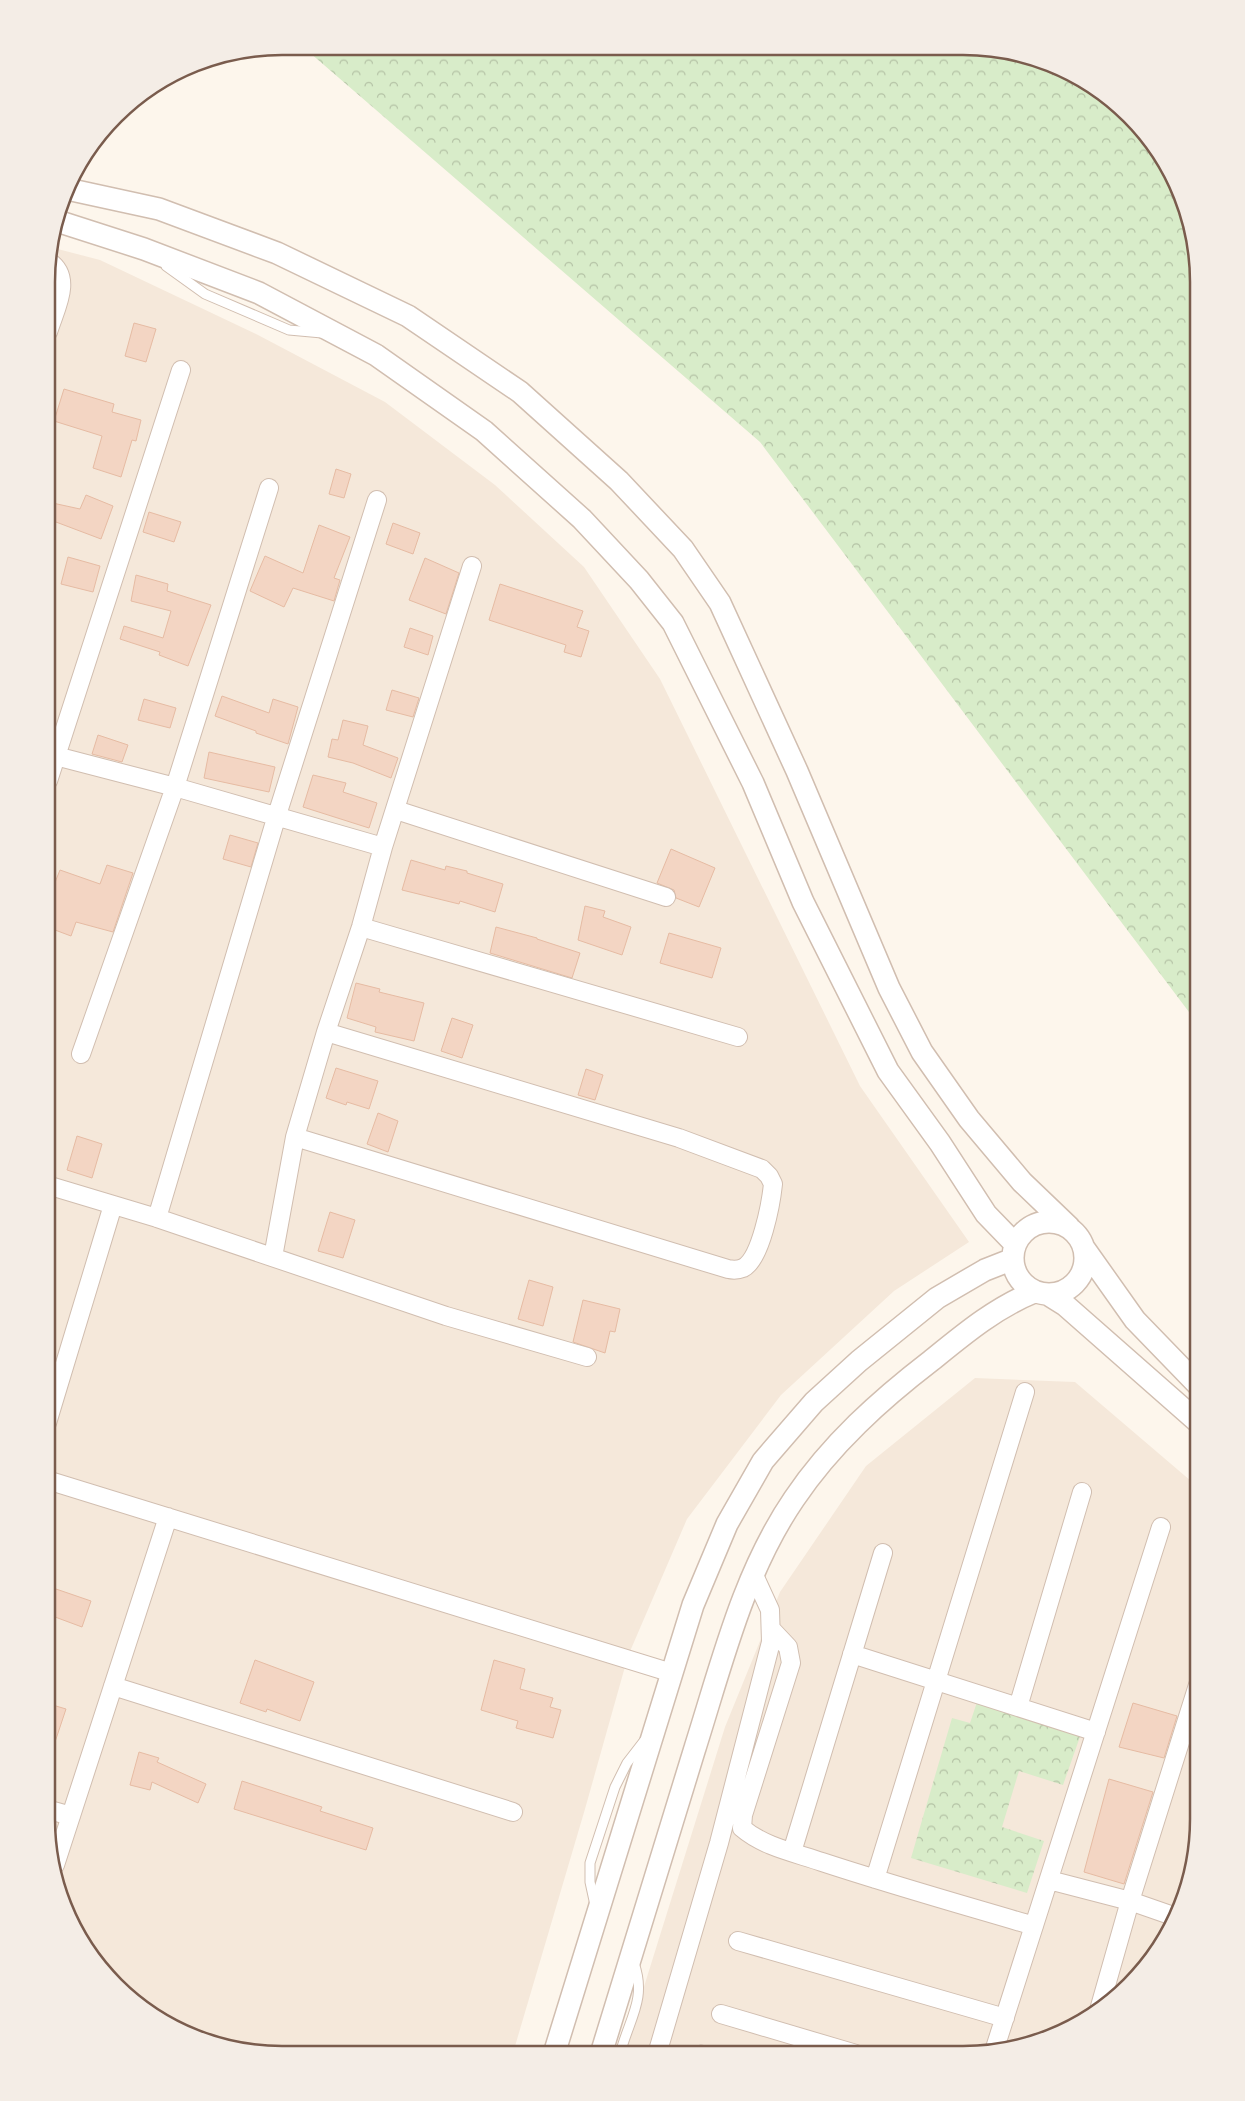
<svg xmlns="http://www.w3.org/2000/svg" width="1245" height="2101" font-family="'IBM Plex Sans',sans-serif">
<defs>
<pattern id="forest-crowns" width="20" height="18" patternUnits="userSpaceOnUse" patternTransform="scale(1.25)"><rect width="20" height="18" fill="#d8ecc9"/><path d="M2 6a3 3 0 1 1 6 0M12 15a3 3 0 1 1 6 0" fill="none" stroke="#b4c2a5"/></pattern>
</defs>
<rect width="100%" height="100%" fill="#fdf6ec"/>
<path fill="#f5e8da" d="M50 247 100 260 258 335 385 402 495 485 584 567 660 679 860 1086 969 1242 894 1291 781 1395 687 1519 628 1656 585 1809 513 2053H252L192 2037 139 2006 95 1963 64 1909 46 1819Z
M975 1378 1075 1382 1198 1487V1835L1181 1909 1150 1962 1106 2006 1053 2037 963 2055 623 2054 725 1727 780 1592 866 1466Z"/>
<path fill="url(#forest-crowns)" d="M302 46 994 48 1053 64 1107 95 1150 139 1181 192 1199 282 1198 1024 760 442Z
M978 1699 1082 1731 1063 1785 1019 1771 1002 1827 1044 1841 1027 1893 911 1858 952 1718 970 1723Z"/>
<path fill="#f3d5c3" stroke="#e6bba3" d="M134 323 156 329 146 362 125 356Z
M64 389 114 404 112 412 141 420 136 441 132 440 121 477 93 468 102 436 54 421Z
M336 469 351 474 344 498 329 494Z
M86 495 113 506 101 539 48 519V502L80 509Z
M149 512 181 522 174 542 143 532Z
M393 523 420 533 413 554 386 544Z
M319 525 350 537 334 578 340 580 334 601 293 588 284 607 250 591 265 556 303 573Z
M68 557 100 566 93 592 61 584Z
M425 558 459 573 446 614 409 600Z
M136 575 168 584 167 591 211 605 188 666 159 655 160 652 120 639 124 626 163 638 171 611 131 601Z
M500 584 583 611 577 627 589 631 581 657 564 652 566 645 489 620Z
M410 628 433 636 428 655 404 647Z
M392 690 419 698 413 717 386 710Z
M222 696 269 713 273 699 298 707 288 744 256 733V731L215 716Z
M144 699 176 708 170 728 138 720Z
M343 720 368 726 363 745 398 758 391 778 353 763 328 757 332 739 338 740Z
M98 735 128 745 122 762 92 754Z
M209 752 275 767 269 792 204 778Z
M313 775 346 783 343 792 377 803 369 828 303 807Z
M230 835 258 843 251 867 223 859Z
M671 849 715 868 699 907 676 898 674 890 657 883Z
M411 860 445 870 446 866 467 871V873L503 884 495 912 460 901 459 904 402 890Z
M107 865 133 873 113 932 76 922 71 936 47 927V902L60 870 100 884Z
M585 906 605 911 603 917 631 927 622 955 578 940Z
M496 927 537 938V939L580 953 572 978 490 953Z
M669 933 721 948 712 978 660 963Z
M356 983 380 989 379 992 424 1003 414 1041 375 1032 376 1027 347 1018Z
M452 1018 473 1025 462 1058 441 1051Z
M336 1068 378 1081 369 1109 347 1102 346 1105 326 1098Z
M586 1069 603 1075 595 1100 578 1095Z
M378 1113 398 1121 388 1152 367 1144Z
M77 1136 102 1144 92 1178 67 1170Z
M330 1212 355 1220 343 1258 318 1251Z
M529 1280 553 1287 543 1326 518 1319Z
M583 1300 620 1309 615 1332 610 1331 605 1353 573 1342Z
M56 1589 91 1601 82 1627 47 1614Z
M255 1660 314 1682 300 1721 267 1709 266 1712 240 1703Z
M494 1660 525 1669 520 1689 553 1698 550 1707 561 1710 553 1738 516 1728 518 1721 481 1710Z
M46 1703 66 1709 49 1760 46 1759Z
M1133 1703 1177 1716 1164 1758 1119 1747Z
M139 1752 159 1758 157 1762 206 1784 198 1803 152 1782 150 1790 130 1785Z
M1109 1779 1153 1792 1124 1884 1084 1872Z
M242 1781 322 1807 320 1811 373 1828 366 1850 234 1809Z"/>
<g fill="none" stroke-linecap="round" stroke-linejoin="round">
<g stroke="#d1beb0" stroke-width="11">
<path id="service" d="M166 266 205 294 289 330 322 333
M595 1905 590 1882V1863L615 1787 627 1763 644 1741
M620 2054C629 2019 647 1999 634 1963
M700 2054 701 2050 712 2054"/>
</g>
<g stroke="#d1beb0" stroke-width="20">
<path id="minor" d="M48 332C55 309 74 277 48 261
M48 754 175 787 383 847
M48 781 181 370
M396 810 666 897
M361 927 738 1037
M81 1054 175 787 269 488
M295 1137 728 1269C733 1270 738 1270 743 1268 761 1259 771 1203 773 1184L769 1176 762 1169 679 1138 326 1032
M47 1185 157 1218 446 1316 587 1357
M157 1218 277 815 377 500
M273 1257 295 1137 326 1032 361 927 383 847 472 566
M47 1423 113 1205
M47 1480 672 1673
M772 1630 788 1647 791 1663 743 1815 742 1828C764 1847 796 1853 822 1862 892 1885 963 1905 1034 1926
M852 1654 1096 1732
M113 1686 513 1812
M1018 1707 1082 1492
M46 1809 71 1816
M792 1852 883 1553
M55 1865 168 1517
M875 1879 1025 1392
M1049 1880 1130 1901 1176 1917
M738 1941 1005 2018
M1099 2010 1130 1901 1198 1685
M721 2014 856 2054
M995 2048 1161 1527
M657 2054 719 1843 771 1642 770 1610 753 1573"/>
</g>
<g stroke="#d1beb0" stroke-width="24">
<path id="tertiary" d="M67 189 159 209 277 253 408 316 520 392 619 481 683 549 720 603 797 771 889 988 922 1052 969 1119 1022 1182 1069 1227
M57 221 144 249 259 293 376 355 484 431 582 519 639 580 673 623 753 783 803 902 888 1071 940 1143 986 1214 1015 1244
M1013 1258a36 36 0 1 1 72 0a36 36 0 1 1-72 0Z
M1084 1248 1135 1320 1198 1385
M1049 1295 1065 1305 1198 1422
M554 2054 693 1605 727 1524 763 1461 814 1402 859 1361 937 1298 985 1270 1013 1259
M601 2054C633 1952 664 1850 695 1748 722 1663 743 1574 794 1499 831 1444 880 1400 932 1360 964 1334 995 1308 1034 1292"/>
</g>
<use href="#service" stroke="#fff" stroke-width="9"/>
<use href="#minor" stroke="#fff" stroke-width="18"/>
<use href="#tertiary" stroke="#fff" stroke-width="21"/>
</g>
<path d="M0 0H1245V2101H0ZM282 55H963A227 227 0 0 1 1190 282V1819A227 227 0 0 1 963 2046H282A227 227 0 0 1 55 1819V282A227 227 0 0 1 282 55Z" fill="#f4ede6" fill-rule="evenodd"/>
<path fill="none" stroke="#7a5c4d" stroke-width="2.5" d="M282 55H963A227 227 0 0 1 1190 282V1819A227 227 0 0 1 963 2046H282A227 227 0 0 1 55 1819V282A227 227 0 0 1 282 55Z"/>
</svg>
